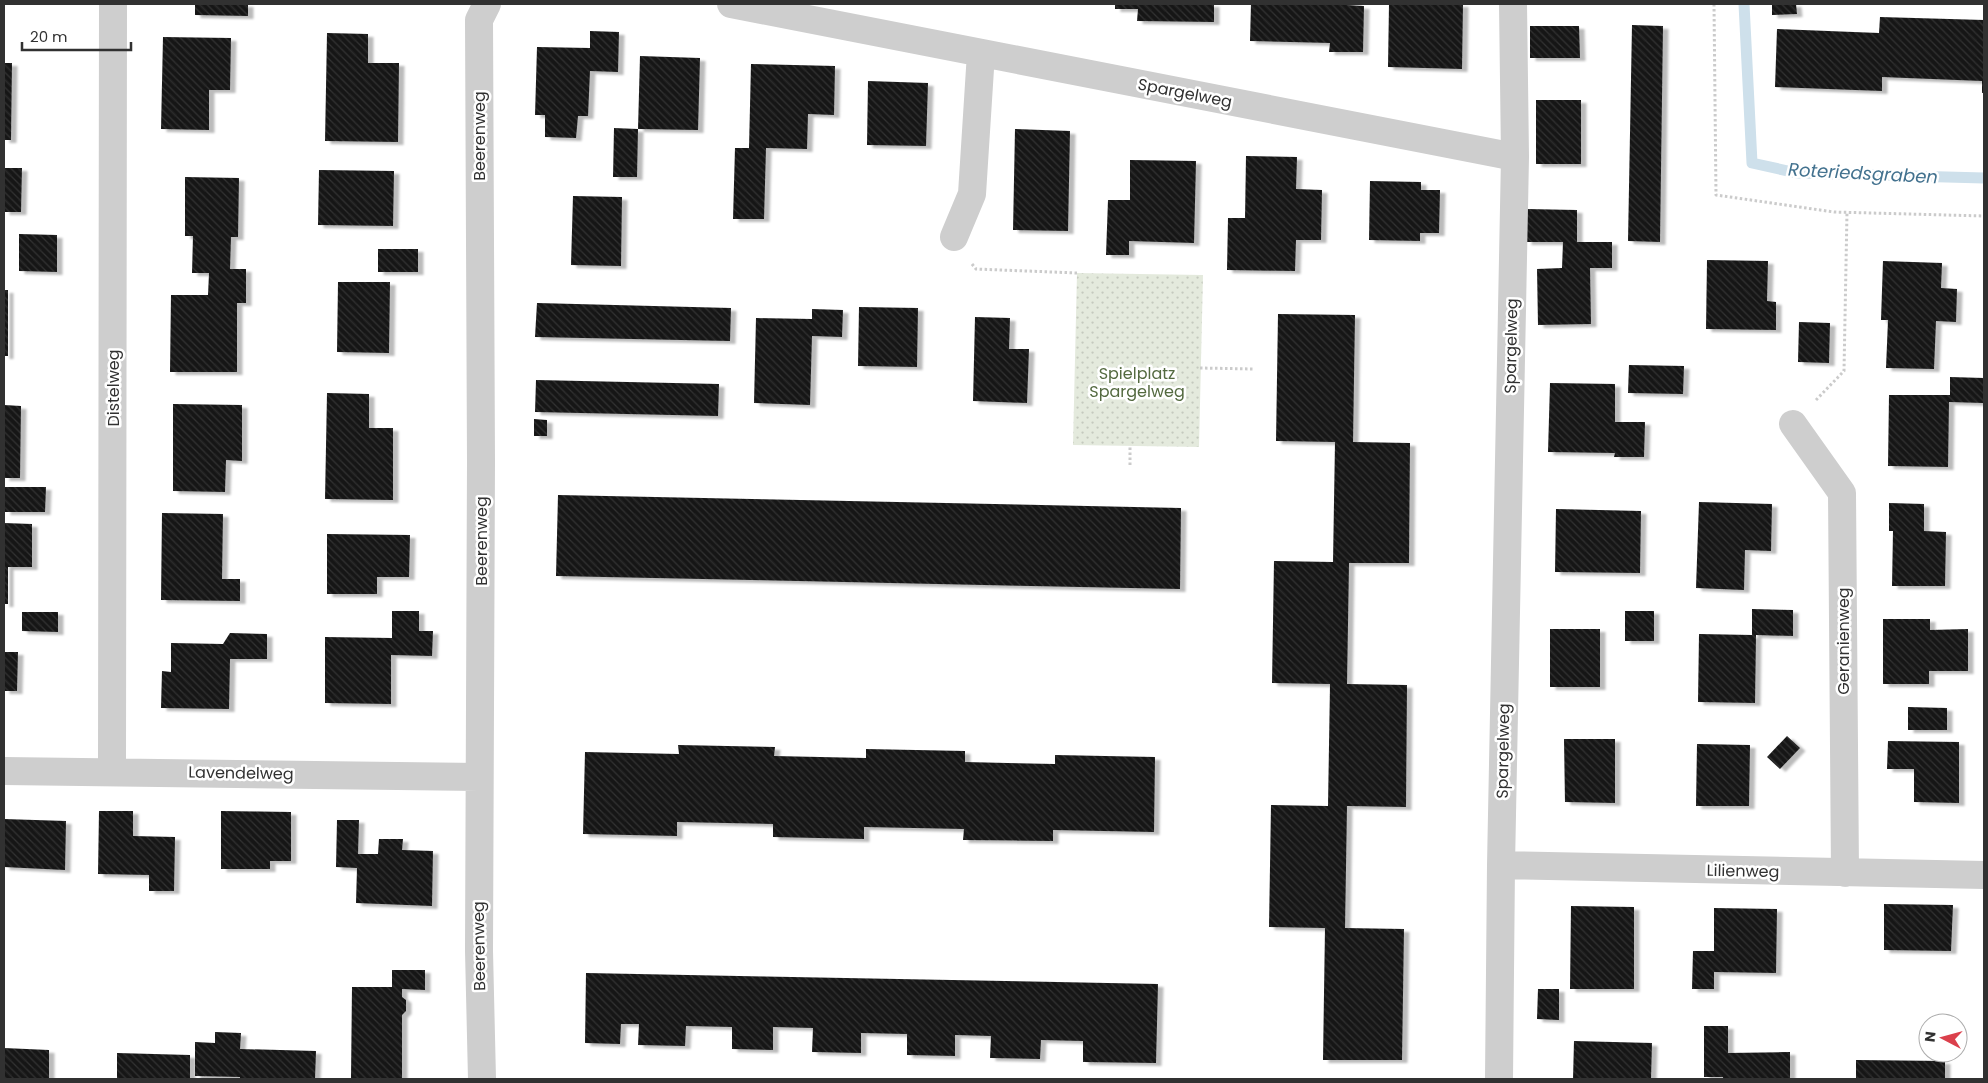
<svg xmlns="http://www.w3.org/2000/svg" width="1988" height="1083" font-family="Poppins,sans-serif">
<defs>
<pattern id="park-dots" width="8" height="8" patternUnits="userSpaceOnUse" patternTransform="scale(1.25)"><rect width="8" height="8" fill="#e4eadd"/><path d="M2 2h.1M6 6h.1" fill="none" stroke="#c4c9be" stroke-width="1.8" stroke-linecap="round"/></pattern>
<pattern id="building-back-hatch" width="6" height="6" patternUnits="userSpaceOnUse" patternTransform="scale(1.25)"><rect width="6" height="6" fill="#181818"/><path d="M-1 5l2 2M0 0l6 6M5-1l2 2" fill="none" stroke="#313131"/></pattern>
<filter id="shadow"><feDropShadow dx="5.5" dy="3" stdDeviation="1" flood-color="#0004"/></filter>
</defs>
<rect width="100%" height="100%" fill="#fff"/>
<path fill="url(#park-dots)" d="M1077 273 1203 275 1199 447 1073 445Z"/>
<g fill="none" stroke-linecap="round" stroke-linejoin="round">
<path stroke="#cee0eb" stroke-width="11" d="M1744 4 1752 163 1797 173 1984 178"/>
</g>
<path fill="url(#building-back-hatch)" filter="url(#shadow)" d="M195 4H248V16L195 15Z
M1115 4H1214V22L1137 21 1138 9H1115Z
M1251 4H1330L1364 6 1363 52H1329L1330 43 1250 41Z
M1389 4H1463L1462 69 1388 67Z
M1772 4H1796L1797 14 1772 15Z
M1880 17 1984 20V93H1982V81L1882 77V91L1775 87 1777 29 1879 33Z
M1632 25 1663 26 1660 242 1628 241Z
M1530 26H1579L1580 58H1530Z
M590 31 619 32 618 72 590 71 588 116H578L576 138 545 137V115H535L537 47 590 48Z
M327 33 368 34V63H399L398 142 325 141Z
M163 37 231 38 230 90H209V130L161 129Z
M640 56 700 58 698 130 638 129 637 177H613L614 128 638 129Z
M4 63H12L11 140H4Z
M751 64 835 66 834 115 808 114 807 149 766 148 764 219H733L735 148H749Z
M868 81 928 83 926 146 867 145Z
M1536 100H1581V164H1536Z
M1015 129 1070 131 1068 231 1013 230Z
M1246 156 1297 157 1296 189 1322 190 1321 240H1296L1295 271 1227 270 1228 218H1245Z
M1130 160 1196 161 1194 243 1129 241V255H1106L1108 200H1130Z
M4 168H22L21 212H4Z
M319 170 394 171 393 226 318 225Z
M185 177 239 178 238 237H231L230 269H246V303H237V372H170L171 295H208L209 273H192L193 236H185Z
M1370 181 1421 182V190H1440L1439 233H1420V241L1369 240Z
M573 196 622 197 621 266 571 265Z
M1527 209 1577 210V242H1612V268H1590L1591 324 1538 325 1537 269 1562 268 1563 242H1526Z
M19 234 57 235V272L19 271Z
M378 249H418V272H378Z
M1707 260 1768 261 1767 301 1776 302V330L1706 329Z
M1883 261 1942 263 1941 288 1957 289 1956 322 1936 321 1934 369 1886 368 1888 320H1881Z
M338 282H390L389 353 337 352Z
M4 290H8V356H4Z
M537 303 731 308 730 341 535 337Z
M859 307 918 308 917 367 858 366Z
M812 309 843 310 842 337 812 336 810 405 754 403 756 318 812 319Z
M1278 314 1355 315 1353 442 1410 443 1409 563H1349L1347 684 1407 685 1406 807 1347 806 1345 928 1404 929 1402 1060H1323L1325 928 1269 927 1271 805 1328 806 1330 684 1272 683 1274 561 1333 562 1335 442 1276 441Z
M975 317 1010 318 1009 349H1029L1027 403 973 401Z
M1799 322 1830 323 1829 363 1798 362Z
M1629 365 1684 366 1683 394 1628 393Z
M1950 377 1984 378 1983 403 1949 402 1948 467 1888 466 1889 395H1950Z
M536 380 719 384 718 416 535 412Z
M1550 383 1615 384V422H1645L1644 457H1614L1615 453 1548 452Z
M327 393 369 394V428H393V500L325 499Z
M173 404 242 405V461L226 460 225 492 173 491Z
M4 405 21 406 20 478H4Z
M534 419 547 420V436H534Z
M5 487H46L45 512H5Z
M558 495 1181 508 1180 589 556 576Z
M1699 502 1772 504 1771 551 1745 550 1744 590 1696 588Z
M1889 503 1924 504V531L1946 532 1945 586H1892L1893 531H1889Z
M1556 509 1641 511 1640 573 1555 572Z
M162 513 223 514 222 579H240V601L161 600Z
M4 523 32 524V567H8V604H4Z
M327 534 410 535 409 577H377V594H327Z
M1752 609 1793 610V636L1756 635 1755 703 1698 702 1699 634 1752 635Z
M392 611H419V631H433L432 656 391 655V704L325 703V637L392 638Z
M1625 611H1654V641H1625Z
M22 612H58V632L22 631Z
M1883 619H1930V630L1968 629V671H1929V684H1883Z
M1550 629H1600V687H1550Z
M230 633 267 634V659H230L229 709 161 708 162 671 171 672V643L223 644Z
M4 652H18L17 691H4Z
M1908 707 1947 708V730H1908Z
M1787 736 1800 748 1780 769 1767 757Z
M1564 739H1615V803L1565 802Z
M1888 741 1959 742V803L1914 802V769H1887Z
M1697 744 1750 745 1749 806H1696Z
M678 745 775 747 774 756 866 758V749L965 751V762L1055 764V755L1155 757 1154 832 1053 830V841L963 840 964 829 864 827V839L773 837V824L677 822V836L583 834 585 752 679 754Z
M99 811H133V836L175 837 174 891H149V875L98 874Z
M221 811 291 812V861H270V869H221Z
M4 819 66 821 65 870 4 867Z
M337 820H359L358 854H378L379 839H403L402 850 433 851 432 906 356 903 357 868 336 867Z
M1884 904 1953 905 1951 951 1884 950Z
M1571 906 1634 907V989H1570Z
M1714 908 1777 909 1776 973 1714 972V989H1692L1693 951H1714Z
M392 970H425V990L402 989V997L406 1000V1011L402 1015V1079H351L352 987H392Z
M586 973 1158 984 1156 1063 1083 1062V1041L1041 1040 1040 1059 990 1058 991 1036 955 1035V1056L907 1055V1034L861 1033V1053L812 1052 813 1028 773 1027V1050L732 1049V1027L686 1026 685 1046 638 1045 639 1024H621L620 1044 585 1043Z
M1538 989H1559V1020L1537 1019Z
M1704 1026H1728V1053L1790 1052V1079H1723V1077H1704Z
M215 1032 241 1033 240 1049 316 1051 315 1079H240V1077L195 1076V1042L215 1043Z
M1574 1041 1652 1043 1651 1079H1573Z
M4 1048 49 1050V1079H4Z
M117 1053 190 1055V1079H117Z
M1856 1060 1945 1061V1079H1856Z"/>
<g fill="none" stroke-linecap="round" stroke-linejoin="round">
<path stroke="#cbcbcb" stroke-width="3" stroke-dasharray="2.5 2.5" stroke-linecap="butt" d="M1714 4 1716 195 1834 212 1984 216
M972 264 976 269 1077 273
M1200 368 1254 369
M1816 400 1844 371 1847 212
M1130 465V446"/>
<path stroke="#cecece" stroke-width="28" d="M731 4 1515 157 1501 865 1499 1079
M1513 4 1515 157
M954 237 972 194 981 53
M1793 424 1842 493 1845 873
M4 771 479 777
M112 771 113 4
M1501 865 1984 875
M482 1079 479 951 481 462 479 20 487 4"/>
</g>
<g text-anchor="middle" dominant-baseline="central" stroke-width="5" stroke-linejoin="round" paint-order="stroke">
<g font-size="16" fill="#313131" stroke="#fff">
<text transform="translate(1185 93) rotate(11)">Spargelweg</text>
<text transform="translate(479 136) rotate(-90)">Beerenweg</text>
<text transform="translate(1511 346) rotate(-89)">Spargelweg</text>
<text transform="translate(113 388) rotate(-90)">Distelweg</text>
<text transform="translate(481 541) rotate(-90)">Beerenweg</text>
<text transform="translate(1843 641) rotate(-90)">Geranienweg</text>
<text transform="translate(1503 751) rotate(-89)">Spargelweg</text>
<text transform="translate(241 773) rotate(1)">Lavendelweg</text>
<text transform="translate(1743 871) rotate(1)">Lilienweg</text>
<text transform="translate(479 946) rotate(-91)">Beerenweg</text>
</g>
<g font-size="16" fill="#546a40" stroke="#fff">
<text x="1137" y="373">Spielplatz<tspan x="1137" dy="18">Spargelweg</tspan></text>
</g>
<g font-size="18" font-style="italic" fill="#43728f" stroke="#fff">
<text transform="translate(1863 173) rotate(3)">Roteriedsgraben</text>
</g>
</g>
<rect width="1988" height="1083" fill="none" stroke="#313131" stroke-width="10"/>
<g transform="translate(1943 1038) rotate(276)"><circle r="24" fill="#ffffff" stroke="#adadad"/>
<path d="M0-4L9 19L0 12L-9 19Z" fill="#db404c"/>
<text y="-8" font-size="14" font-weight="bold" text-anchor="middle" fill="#313131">N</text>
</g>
<path d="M22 42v8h109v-8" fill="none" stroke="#313131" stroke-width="2.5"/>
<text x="30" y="42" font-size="15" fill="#313131" stroke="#ffffff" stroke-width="4" paint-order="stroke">20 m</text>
</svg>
